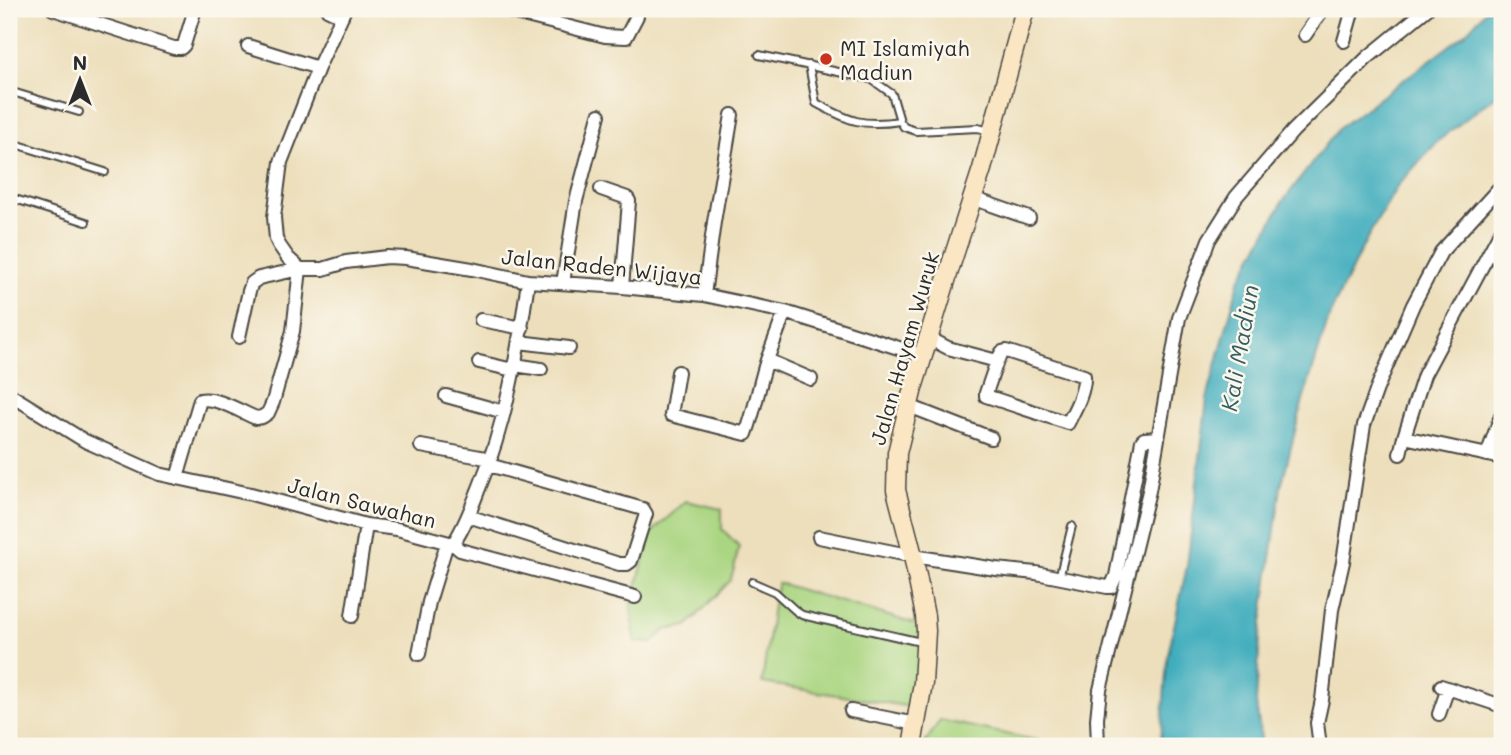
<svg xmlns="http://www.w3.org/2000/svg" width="1511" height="755" font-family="Mali,sans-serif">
<rect width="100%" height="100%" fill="#fbf7ec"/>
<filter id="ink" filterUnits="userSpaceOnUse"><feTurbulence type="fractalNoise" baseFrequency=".0143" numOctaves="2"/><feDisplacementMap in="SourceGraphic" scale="14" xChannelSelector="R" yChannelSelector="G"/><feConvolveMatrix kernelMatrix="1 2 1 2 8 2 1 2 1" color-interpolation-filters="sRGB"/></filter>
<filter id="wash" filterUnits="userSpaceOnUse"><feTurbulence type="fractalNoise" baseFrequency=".00686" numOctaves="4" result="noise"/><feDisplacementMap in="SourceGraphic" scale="28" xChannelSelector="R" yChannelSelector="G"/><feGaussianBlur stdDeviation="1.57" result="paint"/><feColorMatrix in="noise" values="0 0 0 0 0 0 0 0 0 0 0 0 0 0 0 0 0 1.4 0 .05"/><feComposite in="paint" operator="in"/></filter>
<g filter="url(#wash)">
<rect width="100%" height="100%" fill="#eddfbc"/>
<path fill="#aad581" stroke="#6a8056" stroke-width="2" d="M686 501 722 509V529L739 546 734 569 730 581 687 626 665 630 652 643 635 642 631 606 651 533Z
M778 583 919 625 922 655 912 707 762 683 774 598Z
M940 720 1063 746H923Z"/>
<path fill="#3fadbd" stroke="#356c74" stroke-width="2" d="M1487 9H1502V93L1486 103 1438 141 1398 185 1366 240 1330 314 1302 404 1281 487 1260 637 1256 703 1262 746H1162L1161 739 1167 659 1187 566 1207 399 1239 281 1283 201 1339 128 1465 34Z"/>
</g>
<g filter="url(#ink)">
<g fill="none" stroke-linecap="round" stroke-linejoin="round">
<g stroke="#484641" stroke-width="10">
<path id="service" d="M759 55 871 79 892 94 900 121 904 127 916 131 978 128 990 131
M809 65 816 103C849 121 862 127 900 121
M9 91 79 112
M9 142 105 172
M9 197 86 222
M1059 578 1072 526
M752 582 775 592 796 611 802 615 925 643"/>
</g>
<g stroke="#484641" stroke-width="16">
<path id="minor" d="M53 9 174 48H181L184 45 195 9
M327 9 342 16
M511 12 605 36 626 37 637 16 638 9
M1305 35 1323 9
M1344 41 1353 9
M248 46 318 68
M601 189 627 198 629 201 622 287
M972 198 1029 218
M300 269 288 258 279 245 276 239 274 217 281 162 318 68 345 9
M563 283 576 201 599 115
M704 295 714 222 732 115
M785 312 767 360 811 379
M481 320 522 328
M239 337 249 291 252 283 259 278 300 269H323L346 262 387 257 406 258 472 269 528 281 622 287 704 295 785 312 924 356
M929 338 948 348 997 361
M519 342 569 348
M1006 351 1084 376C1085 391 1075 409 1068 423L986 396V393L997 361 1002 352Z
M479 362 513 370
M515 365 541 369
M678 372 671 415 746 434C755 410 759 385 767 360
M9 394 85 441 159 474 251 494 366 525 397 529 453 544C464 528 471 509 478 491 506 424 518 353 528 281
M446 396 504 412
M909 406 991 438
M1404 437 1502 458
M421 446 491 459
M1400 454 1404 437 1424 375 1502 229
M1487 455 1502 413
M177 478 200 400C215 396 241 412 256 418L262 417 268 413 273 402 293 331 300 269
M468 516 619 564H627L631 561 646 514 643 509 489 465
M819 537 913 556 996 569 1036 573 1107 587H1111L1116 576 1142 441 1144 439 1158 438
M453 544 460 550 635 597
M352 616 366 525
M419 654 429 602 447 543
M1441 686 1502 706
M851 711 916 724
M1439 714 1448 688
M1098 746 1097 719 1100 690 1149 491 1179 318 1209 240 1236 197 1293 131 1367 58 1427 9
M1320 746 1317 723 1322 700 1332 610 1343 562 1364 425 1378 386 1397 342 1413 305 1441 252 1502 185"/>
</g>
<g stroke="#484641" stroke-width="21">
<path id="secondary" d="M912 746 923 683 926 631 925 616 913 556 896 490 897 453 913 388 953 258 982 169 1025 9"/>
</g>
<use href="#service" stroke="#fff" stroke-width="6"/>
<use href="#minor" stroke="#fff" stroke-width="12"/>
<use href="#secondary" stroke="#fbe6c4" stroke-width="18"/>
</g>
</g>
<circle fill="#c8321e" stroke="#fbf7ec" stroke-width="2.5" cx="826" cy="59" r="7"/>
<g text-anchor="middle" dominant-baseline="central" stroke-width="5" stroke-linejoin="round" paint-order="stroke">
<g font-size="21" fill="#2b2b2b" stroke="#fbf7ec" text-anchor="start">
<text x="840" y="47">MI Islamiyah<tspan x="840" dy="24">Madiun</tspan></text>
</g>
<g font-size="21" fill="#2b2b2b" stroke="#fbf7ec">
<text transform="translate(602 266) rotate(6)">Jalan Raden Wijaya</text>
<text transform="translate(904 348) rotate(-74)">Jalan Hayam Wuruk</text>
<text transform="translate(362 502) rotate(14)">Jalan Sawahan</text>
</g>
<g font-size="23" font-style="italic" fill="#335f65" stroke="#fbf7ec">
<text transform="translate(1239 348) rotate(-80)">Kali Madiun</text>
</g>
</g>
<rect width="1511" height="755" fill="none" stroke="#fbf7ec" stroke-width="35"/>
<g transform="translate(80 80)" stroke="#fbf7ec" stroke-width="5" paint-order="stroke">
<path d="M0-5L12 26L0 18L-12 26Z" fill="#2b2b2b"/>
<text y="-10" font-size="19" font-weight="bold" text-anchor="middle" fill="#2b2b2b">N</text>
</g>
</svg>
